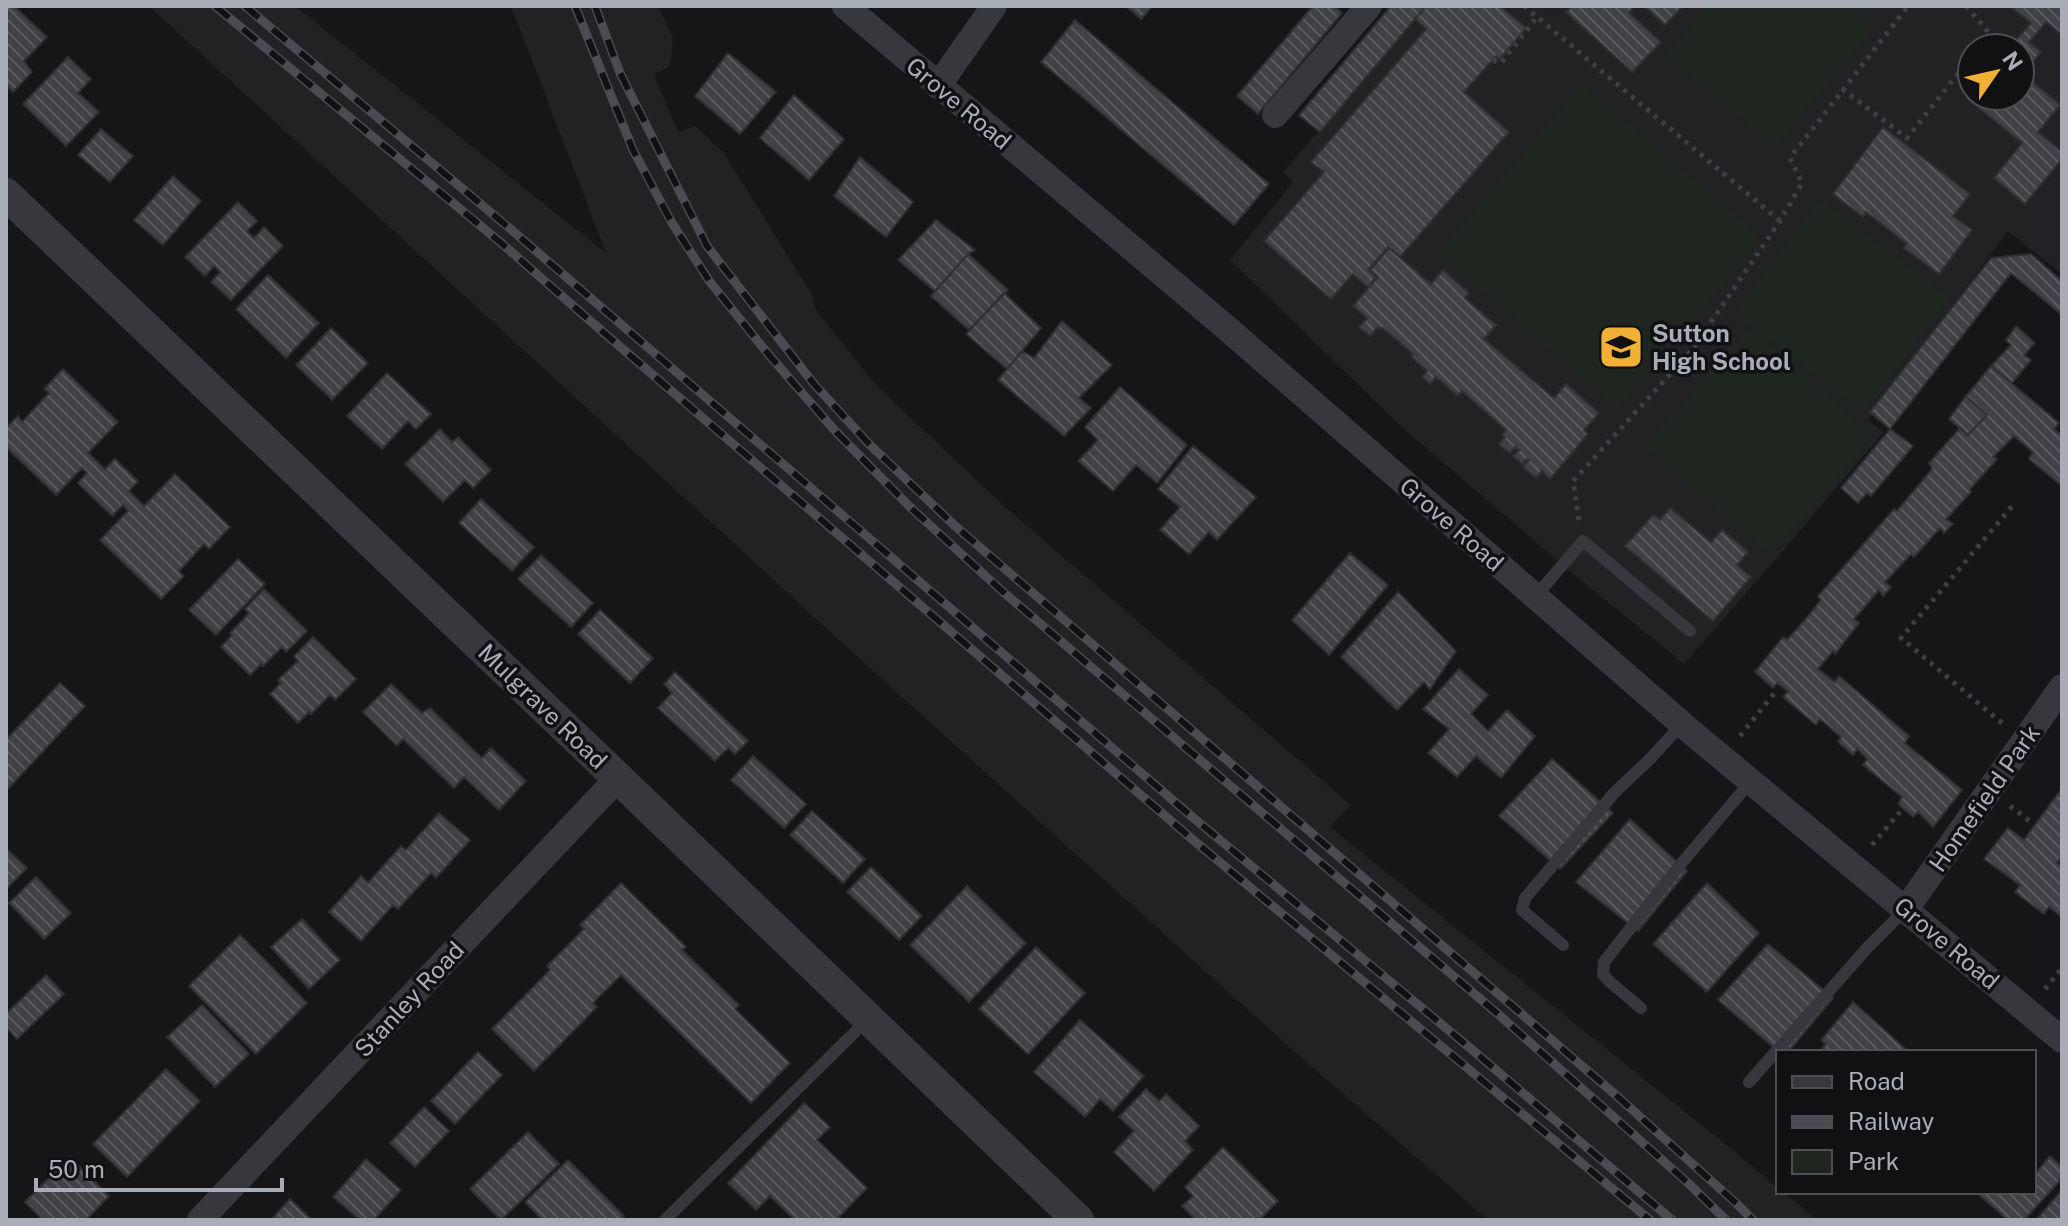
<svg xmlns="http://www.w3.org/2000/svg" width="2068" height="1226" font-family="'Public Sans',sans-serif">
<defs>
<pattern id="building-back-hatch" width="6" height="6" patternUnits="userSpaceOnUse" patternTransform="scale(2)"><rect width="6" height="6" fill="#404145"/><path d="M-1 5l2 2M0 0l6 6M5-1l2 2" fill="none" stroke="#595a5e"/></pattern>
</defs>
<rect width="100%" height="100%" fill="#161618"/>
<path fill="#222225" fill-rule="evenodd" d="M149 6H295L606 253 511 6H658L673 38 670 66 654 75 678 132 695 126 724 153 812 295 816 310 877 386 1004 506 1351 805 1330 827 1724 1143 1778 1188V1192H1783L1817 1220H1488L1288 1046 851 651Z
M1428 6H1547L1552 10 1557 6H2062V274L2008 231 1868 420 1884 432 1770 566 1684 664 1572 573 1404 429 1230 260 1293 182 1283 172ZM1972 48H2020V96H1972Z"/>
<path fill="#1e261f" d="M1707 6H1849L1875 28 1775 147 1666 55Z
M1582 84 1763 239 1618 408 1438 253Z
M1820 199 1950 298 1864 412 1733 313Z
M1749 327 1874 436 1771 555 1645 446Z"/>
<path fill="url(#building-back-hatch)" stroke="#303034" stroke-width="2" d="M6 6H14L47 37 24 61 32 72 13 92 6 85Z
M1126 6H1152L1141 19Z
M1313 6H1334L1342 13 1258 114 1237 96Z
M1391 6H1426L1320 132 1299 115Z
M1426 6H1500L1526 28 1500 59 1496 56 1464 92 1509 132 1400 257 1388 247 1368 270 1376 277 1368 287 1353 274 1331 299 1264 241 1324 172 1311 162 1426 29 1415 19Z
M1572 6H1635L1629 13 1661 42 1632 72 1566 12Z
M1644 6H1683L1665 25Z
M2010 6H2062V35L2046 22 2029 42 2041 52 2023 74 2060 105 2038 132 2062 152V159L2025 204 1994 178 2022 143 1967 98 1972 92V96H2020V48H1992L1999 39 2010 47 2031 23Z
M1075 20 1269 184 1234 225 1041 62Z
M728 53 776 92 740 134 695 96Z
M68 57 91 79 78 93 99 112 66 146 23 104Z
M794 95 844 139 809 180 760 138Z
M1883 127 1970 194 1953 216 1972 230 1939 274 1904 248 1907 244 1866 212 1863 217 1833 194Z
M101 129 133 156 110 182 78 155Z
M860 157 913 202 886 237 834 196Z
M173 176 201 201 163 245 134 220Z
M238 202 257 221 247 231 254 238 264 227 283 246 231 300 211 282 220 272 214 266 205 276 185 257Z
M936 220 975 250 968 254 935 291 898 260Z
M1389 248 1431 284 1443 270 1469 293 1465 298 1496 325 1484 339 1554 398 1566 384 1599 413 1584 430 1588 434 1550 479 1542 471 1536 478 1523 467 1529 460 1527 459 1522 464 1513 456 1519 450 1515 447 1510 453 1499 444 1505 437 1502 435 1506 430 1462 391 1458 396 1436 377 1430 384 1422 377 1427 371 1411 356 1413 354 1383 328 1381 329 1378 327 1370 336 1359 327 1367 318 1353 306 1378 277 1370 270Z
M968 254 1008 290 969 330 931 296Z
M2031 254 2062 281V315L2011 273 1890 429 1870 412 1991 258Z
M268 275 319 323 286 358 236 309Z
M1004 293 1041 328 1007 369 966 334Z
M1062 321 1112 365 1079 398 1091 408 1064 436 998 380 1022 351 1034 358Z
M2016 326 2035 343 2024 355 2031 360 2012 383 1991 366 2011 345 2006 340Z
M331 328 368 363 332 400 296 365Z
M1991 366 2059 423 2054 429 2062 436V486L2029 459 2033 452 2014 436 1993 457 1997 459 1970 489 1971 492 1946 519 1953 524 1944 533 1940 528 1914 557 1911 554 1885 582 1891 587 1883 596 1879 590 1854 619 1859 623 1835 654 1833 651 1818 669 1835 682 1839 676 1909 736 1905 743 1962 790 1933 827 1918 812 1913 817 1898 804 1902 797 1863 765 1867 759 1857 749 1853 755 1838 742 1841 737 1820 719 1816 725 1783 697 1788 691 1777 683 1773 688 1755 672 1783 637 1787 640 1804 621 1821 600 1818 596 1894 509 1897 511 1932 469 1929 463 1960 428 1968 435 1987 415 1966 396Z
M63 369 118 422 88 453 105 469 115 459 138 481 129 491 144 506 175 474 230 527 209 549 204 544 179 571 184 576 161 599 100 540 128 511 123 505 112 516 78 483 87 473 82 468 56 495 6 447V428L18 416 22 422 49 393 44 389Z
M387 373 431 414 416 429 408 421 382 449 347 416Z
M1120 387 1187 445 1157 483 1136 465 1113 491 1078 461 1098 440 1085 427Z
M1966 396 1987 415 1968 435 1949 419Z
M440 429 452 442 458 437 491 470 473 488 465 480 443 502 405 464Z
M1890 429 1913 446 1871 496 1867 493 1858 503 1841 488Z
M1193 446 1256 497 1217 540 1209 532 1189 554 1160 530 1180 507 1158 489Z
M481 499 534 547 512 571 459 523Z
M1670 508 1711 542 1722 530 1748 552 1737 565 1751 577 1713 621 1625 546 1653 515 1660 520Z
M1350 553 1388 585 1329 655 1292 620Z
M541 555 593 603 571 627 518 579Z
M238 559 265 584 216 635 189 610Z
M264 589 307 631 286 652 282 647 263 666 261 664 250 675 221 647 232 635 230 633 249 613 245 609Z
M1398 592 1456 651 1430 689 1424 682 1397 710 1341 657Z
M600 610 653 658 630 683 578 634Z
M313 637 356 679 335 700 330 695 311 714 309 712 298 723 270 694 281 683 278 680 298 661 294 656Z
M1459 669 1488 695 1471 714 1488 731 1507 710 1535 736 1501 778 1476 756 1457 777 1428 753 1449 729 1423 709Z
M675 672 748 741 735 754 728 748 715 761 658 708 672 693 664 684Z
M60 683 85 706 8 789 6 787V740Z
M391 684 422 713 430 708 482 758 491 748 526 781 499 810 464 777 454 788 403 739 397 746 363 712Z
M753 756 806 804 784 828 731 780Z
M1552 759 1613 813 1560 869 1499 816Z
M2062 788V856L2057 863 2062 866V917L2049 907 2044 914 2015 892 2020 885 1984 859 2008 828 2024 840Z
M812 811 865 859 843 883 790 835Z
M439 813 470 840 436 878 431 873 398 909 393 905 361 941 329 912 361 876 368 883 401 846 406 850Z
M1630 819 1687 871 1638 931 1576 882Z
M6 848 27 868 6 889Z
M871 867 922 916 899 940 847 892Z
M36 877 71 913 44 939 9 903Z
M621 883 686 947 682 950 739 1005 735 1009 790 1063 751 1103 621 975 593 1003 597 1007 534 1071 492 1029 550 970 547 966 584 929 580 925Z
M1707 883 1759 933 1707 992 1653 944Z
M967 886 1026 943 969 1002 910 945Z
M302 919 340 960 309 989 271 947Z
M240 935 307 1003 256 1054 189 986Z
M1768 944 1833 998 1788 1052H1779L1718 1000Z
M1036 947 1085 993 1028 1054 979 1009Z
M46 975 64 994 17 1039 6 1027V1014Z
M1853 1002 1909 1052H1819L1826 1044 1821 1040Z
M202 1005 249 1054 215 1087 167 1037Z
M1080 1020 1144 1076 1113 1111 1100 1099 1085 1117 1034 1072Z
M478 1052 502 1075 455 1124 431 1101Z
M166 1069 200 1101 127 1177 93 1144Z
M1146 1089 1159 1101 1166 1094 1199 1126 1185 1141 1193 1150 1154 1191 1114 1152 1134 1131 1119 1117Z
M804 1103 830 1127 817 1140 867 1188 836 1220H795L770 1196 756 1210 728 1183Z
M424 1107 449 1131 415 1167 390 1143Z
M528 1132 559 1164 501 1220 470 1189Z
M1223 1147 1278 1201 1259 1220H1196L1182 1206 1193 1196 1185 1187Z
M2050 1156 2062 1167V1178L2024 1220H2008L1976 1192H2034V1175Z
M70 1157 109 1196 86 1220H43L25 1202Z
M366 1159 401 1190 374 1220H360L333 1197Z
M568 1160 624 1216 620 1220H543L525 1202Z
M2062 1190V1220H2036Z
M290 1199 312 1220H271Z"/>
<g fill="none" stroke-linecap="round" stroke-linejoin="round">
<path stroke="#3d3f44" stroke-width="5" stroke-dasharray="4 6" stroke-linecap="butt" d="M1524 6 1780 221
M1966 6 1990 34 1978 48
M1493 60 1501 63 1537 17
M1842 89 1907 138 1972 56
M1579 520 1573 481 1692 350 1780 221 1802 183 1790 158 1908 6
M2002 723 1901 638 2014 504
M1740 736 1777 690
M2010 806 2031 822
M1872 845 1900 812
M2045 989 2062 968"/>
<path stroke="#37383d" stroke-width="12" d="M1535 597 1583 541 1690 631
M1563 945 1522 910 1525 898 1615 792 1650 759 1682 724
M1641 1008 1610 982 1603 974 1604 962 1675 871 1751 781
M1749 1082 1868 947 1906 909
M665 1220 866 1021"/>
<path stroke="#37383d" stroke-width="26" d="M845 6 1229 330 1690 731 2062 1040
M938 86 994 6
M1275 115 1369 6
M1906 909 2062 687
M200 1220 618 778"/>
<path stroke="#37383d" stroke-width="32" d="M6 194 618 778 1078 1220"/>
<g stroke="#4a4c52" stroke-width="9">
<path id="rail" d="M215 6 500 242 603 332 1192 839 1650 1220
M245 6 514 232 1190 815 1476 1053 1672 1220
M575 6 633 150 672 223 710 282 769 355 837 433 911 508 1002 591 1498 1014 1688 1183 1726 1220
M595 6 620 73 707 246 814 384 869 444 954 525 1618 1097 1737 1204 1753 1220"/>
</g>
<use href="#rail" stroke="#111113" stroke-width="6" stroke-dasharray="18" stroke-linecap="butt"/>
</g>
<defs>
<g id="school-square" transform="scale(2.3)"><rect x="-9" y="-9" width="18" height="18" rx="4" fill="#f2b134" stroke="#111113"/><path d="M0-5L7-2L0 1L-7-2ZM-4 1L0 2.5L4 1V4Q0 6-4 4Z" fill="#111"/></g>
</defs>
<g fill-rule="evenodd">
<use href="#school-square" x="1621" y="347"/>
</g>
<g text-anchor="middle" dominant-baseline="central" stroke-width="7" stroke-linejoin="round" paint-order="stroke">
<g font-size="24" fill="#a8adb8" stroke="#111113">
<text transform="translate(959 103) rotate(40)">Grove Road</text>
<text transform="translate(1452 524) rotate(41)">Grove Road</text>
<text transform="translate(543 706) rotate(44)">Mulgrave Road</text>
<text transform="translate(1984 798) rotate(-55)">Homefield Park</text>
<text transform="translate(1947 943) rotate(40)">Grove Road</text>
<text transform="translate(409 999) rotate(-47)">Stanley Road</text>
</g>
<g font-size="24" font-weight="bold" fill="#a8adb8" stroke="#111113" text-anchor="start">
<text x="1652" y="333">Sutton<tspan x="1652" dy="28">High School</tspan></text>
</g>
</g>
<rect width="2068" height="1226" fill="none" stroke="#a8adb8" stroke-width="16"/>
<rect x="1776" y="1050" width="260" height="144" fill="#111113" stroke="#4d4f55" stroke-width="2"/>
<rect x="1792" y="1076" width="40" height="12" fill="#37383d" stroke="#4d4f55" stroke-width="2"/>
<text x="1848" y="1090" font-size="24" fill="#a8adb8">Road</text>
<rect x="1792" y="1116" width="40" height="12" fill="#4a4c52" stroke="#4d4f55" stroke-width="2"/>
<text x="1848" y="1130" font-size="24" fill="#a8adb8">Railway</text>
<rect x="1792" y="1150" width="40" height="24" fill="#1e261f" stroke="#4d4f55" stroke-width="2"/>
<text x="1848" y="1170" font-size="24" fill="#a8adb8">Park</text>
<g transform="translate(1996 72) rotate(56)"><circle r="38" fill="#111113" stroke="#4d4f55" stroke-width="2"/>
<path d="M0-6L14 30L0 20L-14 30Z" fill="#f2b134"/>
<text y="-12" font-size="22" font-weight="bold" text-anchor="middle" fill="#a8adb8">N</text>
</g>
<path d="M36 1178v12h246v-12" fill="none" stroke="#a8adb8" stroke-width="4"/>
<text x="48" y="1178" font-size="24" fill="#a8adb8" stroke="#111113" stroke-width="6" paint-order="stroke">50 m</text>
</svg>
